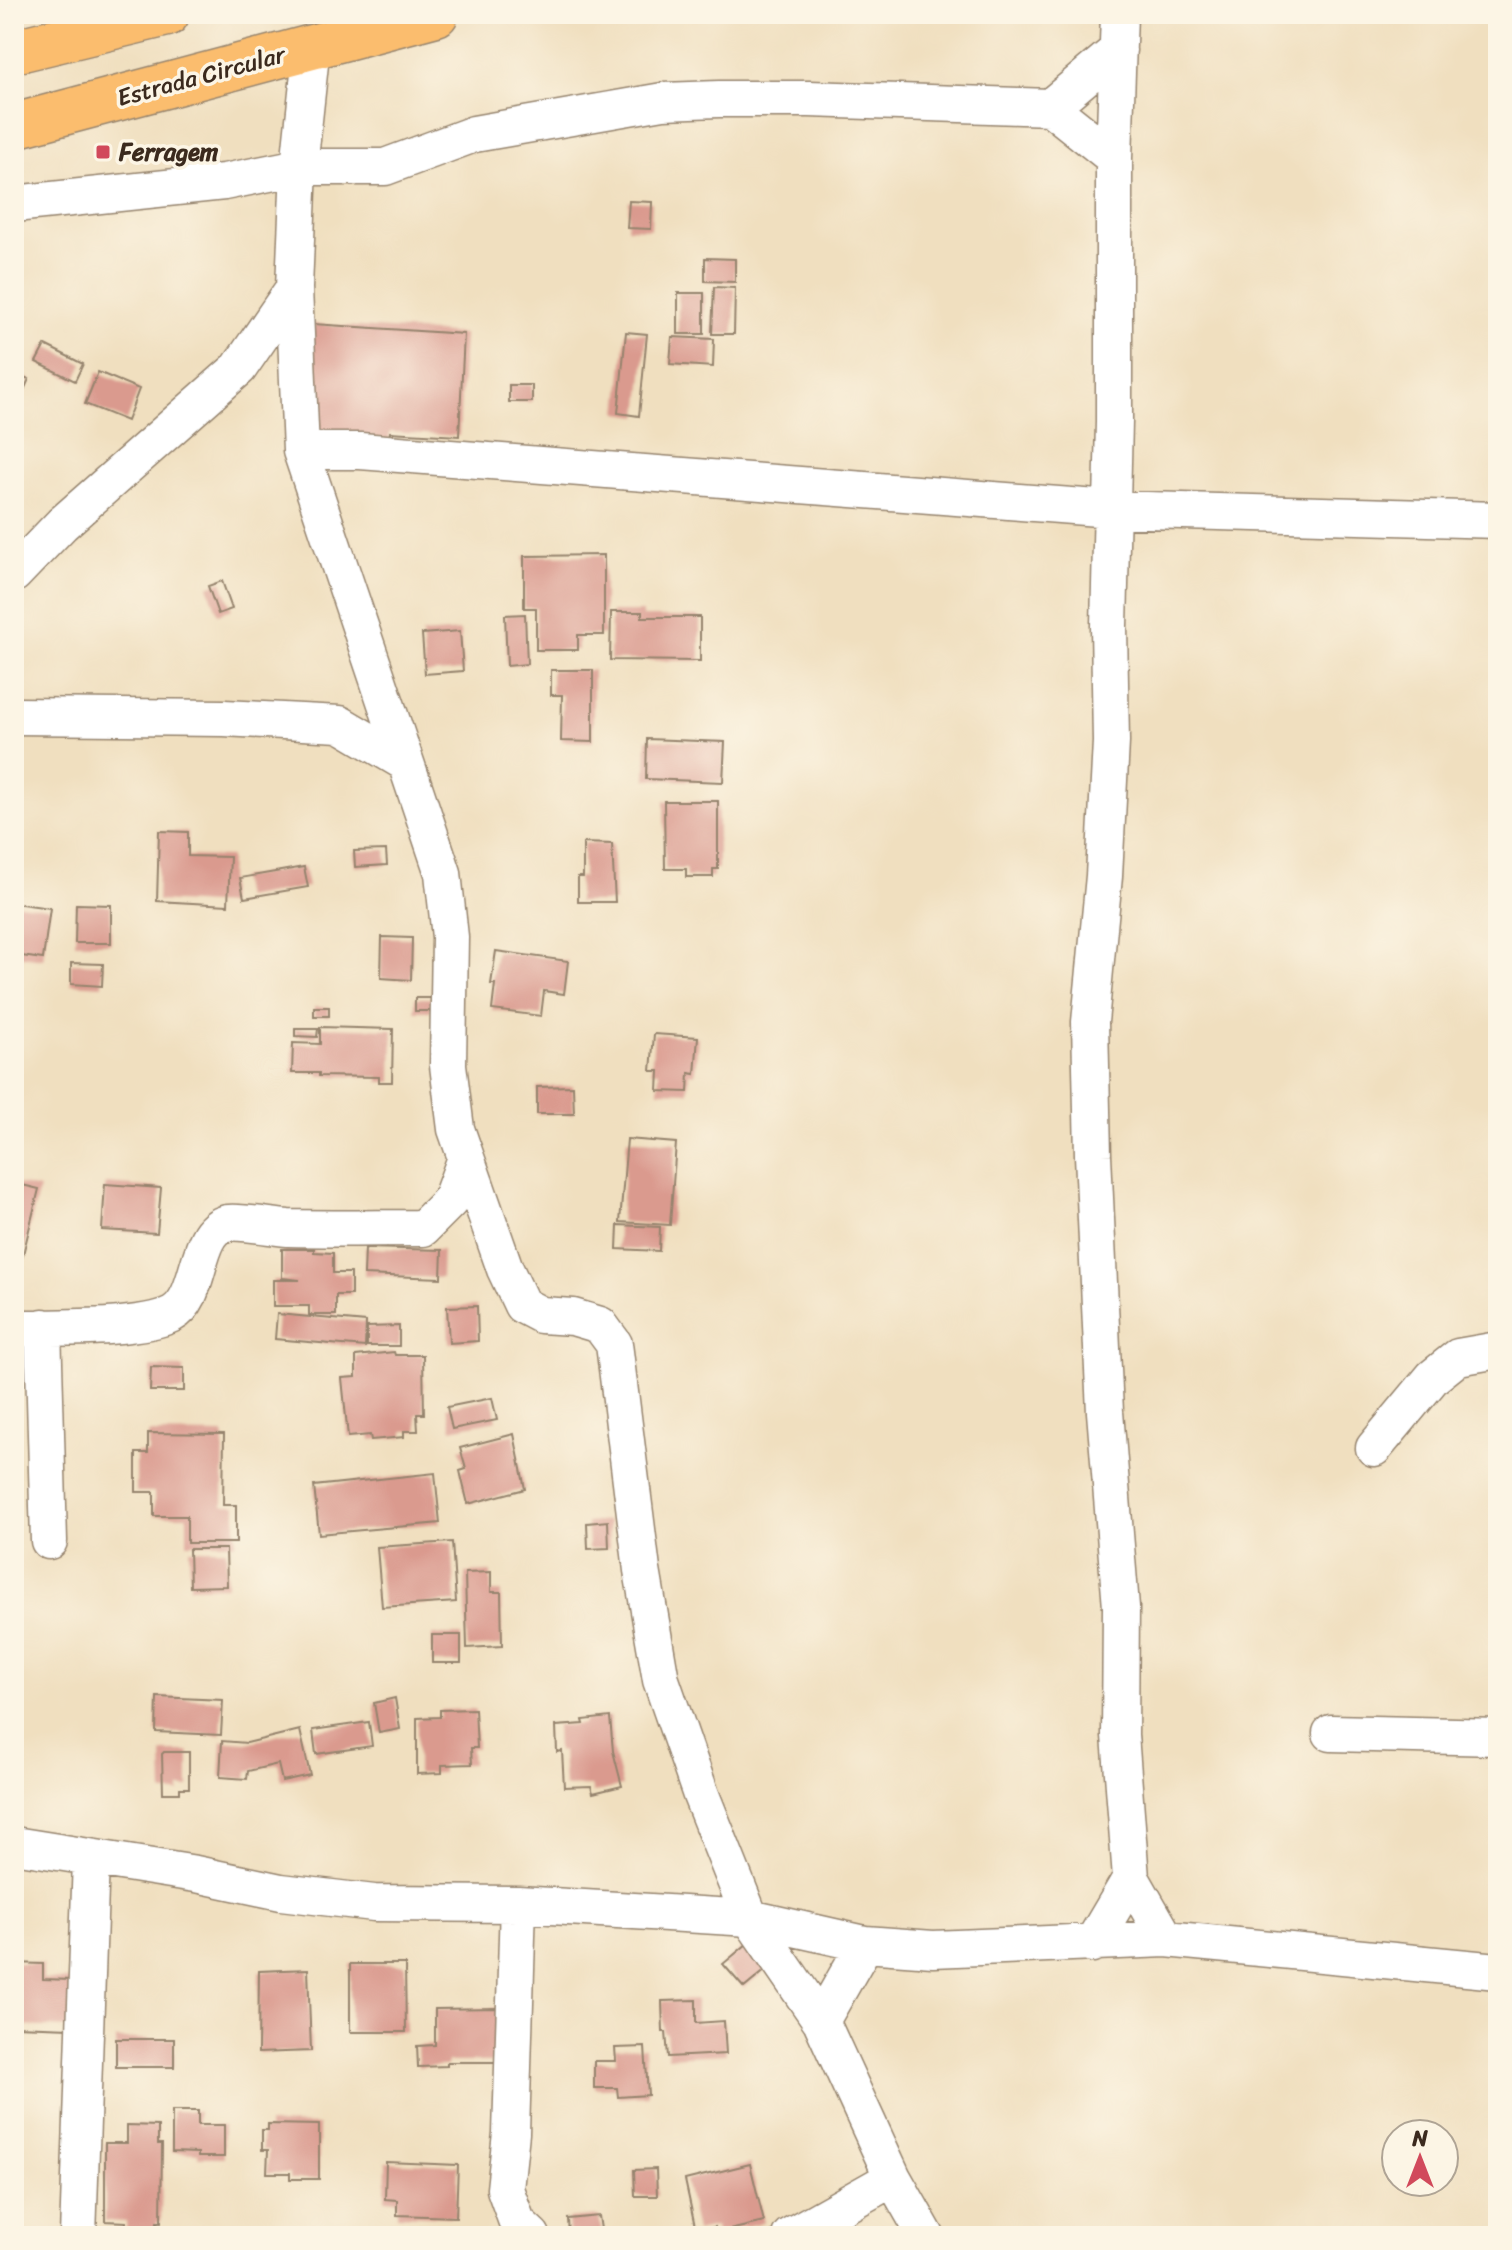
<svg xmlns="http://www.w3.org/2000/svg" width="1512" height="2250" font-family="Sriracha,sans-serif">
<rect width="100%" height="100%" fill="#fcf5e5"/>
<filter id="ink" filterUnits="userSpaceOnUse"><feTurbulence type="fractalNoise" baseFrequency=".0125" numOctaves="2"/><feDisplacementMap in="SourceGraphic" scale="16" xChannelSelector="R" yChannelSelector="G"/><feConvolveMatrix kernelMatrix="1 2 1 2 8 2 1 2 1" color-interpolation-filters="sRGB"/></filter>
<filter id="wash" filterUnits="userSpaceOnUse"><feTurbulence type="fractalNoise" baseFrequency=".006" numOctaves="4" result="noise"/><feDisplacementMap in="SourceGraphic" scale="32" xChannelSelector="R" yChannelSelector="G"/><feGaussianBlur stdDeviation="1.8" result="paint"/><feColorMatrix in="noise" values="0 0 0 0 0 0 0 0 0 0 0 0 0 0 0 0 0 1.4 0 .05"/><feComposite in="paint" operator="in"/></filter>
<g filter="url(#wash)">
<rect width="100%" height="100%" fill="#f0dfbf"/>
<g id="blocks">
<path fill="#da9a8e" d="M629 201 652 202 651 229 627 228Z
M705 258 735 259V282L705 281Z
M714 287 735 288 734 334H712Z
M678 293H704V334H678Z
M313 324 464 334 459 436 390 432 389 440 308 436Z
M626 332 647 334 639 416 618 413Z
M672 337 714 339 713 367 670 364Z
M45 345 83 364 75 381 36 362Z
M98 372 139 389 127 421 85 404Z
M14 373 29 379 14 412Z
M509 385H532V402H509Z
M604 555V635H578V650H536V608H524V556Z
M222 581 232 609 218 614 208 586Z
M611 612H642V617H700V661L610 660Z
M525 614 527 664 507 666 505 615Z
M460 631 463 671 425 674 422 634Z
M551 670H593V742L561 741 562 695H551Z
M647 739 725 742 723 782 646 779Z
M664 801H718V869H713V877H686V869H665Z
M159 831 188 832V856L230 857 228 905 157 901Z
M583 843 612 844 615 902H578V877H583Z
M386 850 387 865 355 867 354 851Z
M304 867 308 887 244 898 240 878Z
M14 903 50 908 43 959 14 955Z
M76 904 111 905V943H75Z
M382 937 412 938 411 980 381 978Z
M496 951 568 961 564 994 544 991 541 1016 492 1010 495 984H491Z
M71 963 103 964 102 986 71 984Z
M415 998H431V1011H415Z
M314 1007H329V1016H314Z
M320 1027 393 1029 392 1082H379V1077L319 1076V1073H292L293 1043 320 1044Z
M295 1029H318L317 1037 295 1036Z
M654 1034 698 1037 695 1074 689 1073 688 1092 658 1091 659 1071H651Z
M573 1086 574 1114H537V1087Z
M627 1139 676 1143 670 1225 620 1222Z
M14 1183 39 1189 15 1287H14Z
M105 1184 161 1188 157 1233 102 1230Z
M618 1225 660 1227 659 1251 617 1249Z
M365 1248 442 1250 441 1278 364 1275Z
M282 1249H314V1252L333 1253V1273H351V1295H336V1315H309V1306H273V1280H300L282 1278Z
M477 1306 478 1341 449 1343 447 1307Z
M277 1314 366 1322 365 1347 275 1339Z
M399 1326V1346H367V1327Z
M394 1352 395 1355H423L424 1414H417L418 1431H404V1437L371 1440 370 1435 348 1437 342 1378 356 1377V1356Z
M151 1367 184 1368V1391H150Z
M492 1398 497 1420 452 1429 447 1407Z
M148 1433 224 1434 223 1505H236V1543H187V1516H154V1492H136V1453H148Z
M514 1434 525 1489 468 1504 460 1471 466 1469 460 1448Z
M435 1473 440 1523 319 1534 314 1486Z
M608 1521 609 1548 588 1549 587 1523Z
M452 1542 456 1602 382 1607 377 1547Z
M189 1549H226L227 1586 190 1587Z
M491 1572V1592H501L502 1646 467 1648 465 1573Z
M432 1635H461V1663H432Z
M157 1697 223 1700 221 1735 156 1732Z
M395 1698 400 1729 379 1733 374 1703Z
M475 1709 477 1748H471L472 1764 442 1765V1773L417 1774V1718L440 1717V1710Z
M610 1717 613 1751 622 1786 593 1793 591 1786 564 1787 562 1751 557 1752 556 1726 584 1724 583 1720Z
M369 1722 372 1746 316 1754 313 1730Z
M300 1730 310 1775 282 1781 278 1764 248 1771 247 1779 220 1777 222 1741 247 1743Z
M164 1752H189V1788H180V1793H163L162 1754Z
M747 1944 767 1969 744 1988 723 1964Z
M14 1963 43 1964V1979L72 1980 70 2028 16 2026V2021H14Z
M350 1964H405L406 2032H350Z
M308 1969 311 2051 258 2053 259 1971Z
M696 2000V2023L724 2021 726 2054 668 2057 666 2032H663L662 2001Z
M498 2008 500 2062H447V2066L418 2067 417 2046 435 2045V2009Z
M116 2039H174V2067H116Z
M645 2047 648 2095 618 2097 617 2088H594V2061H616L615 2048Z
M172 2111H198V2125H224V2157H198V2153L172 2152Z
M268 2124 319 2125V2179H290V2173H267L268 2150H262V2130H268Z
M127 2125 158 2126V2144H162L161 2222H157V2229H126V2222L105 2221V2143H127Z
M386 2162 458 2165 456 2217 397 2215V2200L385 2199Z
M750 2164 764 2222 716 2233 715 2227 696 2231 685 2180Z
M656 2169 657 2196H635L634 2170Z
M599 2216 602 2236H569L568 2219Z"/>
</g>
</g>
<g filter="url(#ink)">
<use href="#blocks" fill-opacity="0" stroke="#96846e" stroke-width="2"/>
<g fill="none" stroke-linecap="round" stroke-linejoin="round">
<g stroke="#96846e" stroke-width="39">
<path id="street" d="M1119 14 1114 158V422L1109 626 1111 742 1104 876 1090 1022 1093 1155 1105 1412 1121 1607 1120 1735 1131 1878 1166 1939
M312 45 299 167H385L474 134 663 101 719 99H809L1050 107 1114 158
M1050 107 1118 50
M14 204 224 182 299 167 294 288 239 368 62 524 14 574
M294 288 301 451H360L1111 509 1498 520
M301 451 443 873 450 937 448 1065 456 1129 505 1269 522 1305 541 1315 573 1317 600 1325 614 1344 642 1570 661 1680 701 1795 750 1918 821 2021 893 2178 926 2236
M14 716 224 718 340 724 406 763
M43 1327 49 1541
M14 1328C53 1327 139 1330 172 1314 203 1298 193 1231 227 1223 240 1221 273 1227 288 1228 333 1229 378 1228 423 1228L450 1201 466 1158
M1374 1448 1433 1377 1458 1357 1498 1350
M1331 1733 1498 1737
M14 1845 196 1874 281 1892 374 1903 518 1904 750 1918 865 1944 933 1949 1166 1939 1498 1971
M518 1904 511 2133 505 2189 517 2222 532 2236
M1092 1944 1131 1878
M821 2021 865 1944
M78 2236 91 1859
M790 2236 893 2178"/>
</g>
<g stroke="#96846e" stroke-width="47">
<path id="primary" d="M14 51 167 14
M14 126 436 14"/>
</g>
<use href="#street" stroke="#fff" stroke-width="36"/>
<use href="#primary" stroke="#fbbd6e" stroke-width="44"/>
</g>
</g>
<rect fill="#d1495b" stroke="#fcf5e5" stroke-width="3" x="95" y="144" width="16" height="16" rx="4"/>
<g text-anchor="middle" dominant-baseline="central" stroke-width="7" stroke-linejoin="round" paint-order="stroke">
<g font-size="24" fill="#3b2a1e" stroke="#fcf5e5">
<text transform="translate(201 76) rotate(-15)">Estrada Circular</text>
</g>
<g font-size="24" font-weight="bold" fill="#3b2a1e" stroke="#fcf5e5" text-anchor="start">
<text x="119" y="152">Ferragem</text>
</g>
</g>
<rect width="1512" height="2250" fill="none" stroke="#fcf5e5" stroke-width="48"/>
<g transform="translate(1420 2158)"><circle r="38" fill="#fcf5e5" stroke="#afa495" stroke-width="2"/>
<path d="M0-6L14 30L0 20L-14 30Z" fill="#d1495b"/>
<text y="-12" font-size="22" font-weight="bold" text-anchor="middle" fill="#3b2a1e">N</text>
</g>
</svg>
